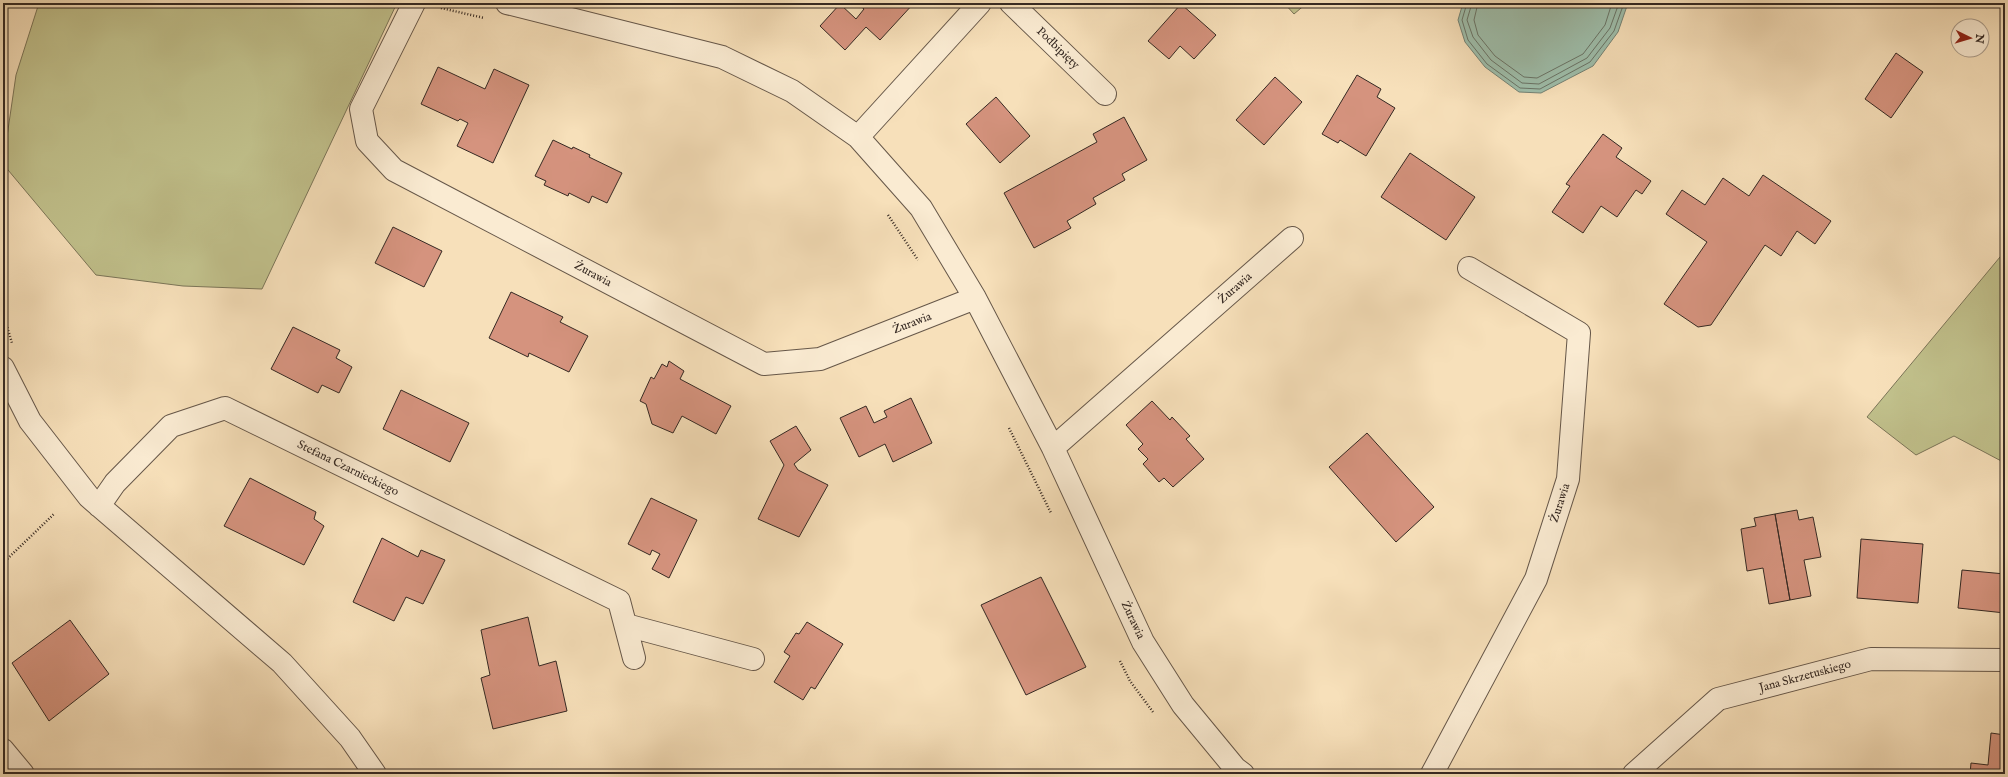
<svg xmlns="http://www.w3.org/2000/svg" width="2008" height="777" font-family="'IM FELL English',serif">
<rect width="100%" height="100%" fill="#f7e0ba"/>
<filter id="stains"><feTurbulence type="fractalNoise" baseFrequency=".005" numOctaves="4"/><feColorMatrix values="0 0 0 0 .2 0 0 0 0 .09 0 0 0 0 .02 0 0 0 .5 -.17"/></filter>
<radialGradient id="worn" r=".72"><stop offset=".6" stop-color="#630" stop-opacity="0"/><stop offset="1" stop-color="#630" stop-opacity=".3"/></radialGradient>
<path fill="#c1c18c" stroke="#7b7558" d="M39 3H397L262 289 183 286 96 275 3 164 16 75Z
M1284 3H1307L1294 14Z
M2005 251V463L1954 436 1916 455 1867 417Z"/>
<path fill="#9ebeab" stroke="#748275" d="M1463 3H1628L1618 32 1593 66 1541 93 1519 92 1485 67 1465 42 1458 20Z"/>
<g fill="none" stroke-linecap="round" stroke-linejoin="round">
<path stroke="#6a7467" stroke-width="1" d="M1467 3 1462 20 1468 40 1487 64 1520 88 1540 89 1590 62 1614 31 1624 3
M1472 3 1467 20 1473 37 1491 60 1522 83 1539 84 1587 58 1610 28 1619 3
M1478 3 1474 20 1478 35 1495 56 1524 77 1537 78 1583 54 1605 25 1612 3"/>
</g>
<path fill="#d5937e" stroke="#352923" d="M857 3H914L880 40 866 27 845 50 820 26 840 4 856 19 864 9Z
M1181 4 1216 35 1194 59 1180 46 1169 59 1148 41Z
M1896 53 1923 72 1891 118 1865 99Z
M438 67 485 89 494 69 529 85 493 163 457 146 468 123 460 119 458 121 421 104Z
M1357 75 1381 89 1377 97 1395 108 1366 156 1340 140 1338 143 1322 134Z
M1275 77 1302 102 1264 145 1236 120Z
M996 97 1030 136 1000 163 966 124Z
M1124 117 1147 160 1122 174 1125 180 1093 198 1096 204 1067 221 1071 228 1034 248 1004 193 1097 142 1093 134Z
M1603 134 1622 148 1616 157 1651 181 1642 194 1636 190 1617 217 1601 206 1583 233 1552 212 1570 186 1566 184Z
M553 140 572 149 573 147 590 155 589 157 622 173 607 203 592 196 589 203 569 193 568 196 544 185 546 181 535 176Z
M1410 153 1475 197 1446 240 1381 197Z
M1763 175 1831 221 1815 244 1797 231 1781 256 1765 245 1711 325 1698 327 1664 304 1707 242 1666 214 1682 190 1705 205 1723 178 1749 196Z
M393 227 442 251 424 287 375 263Z
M511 292 563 317 560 322 588 336 569 372 529 353 528 357 489 338Z
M293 327 340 350 336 358 352 367 339 393 322 385 318 393 271 369Z
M669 361 684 371 680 379 731 406 716 434 682 416 673 433 652 424 646 404 640 401 651 377 654 379 662 364 667 367Z
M401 390 469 423 450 462 383 429Z
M911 398 932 443 893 462 885 444 859 457 840 418 866 406 874 423 887 417 884 411Z
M1152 401 1170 420 1172 417 1190 436 1186 439 1204 459 1173 487 1164 478 1159 482 1143 464 1148 459 1138 449 1143 444 1126 425Z
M796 426 811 450 794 464 798 470 828 485 799 537 758 519 784 465 770 441Z
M1367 433 1434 507 1396 542 1329 467Z
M250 478 316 512 314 519 324 526 304 565 224 526Z
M651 498 697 520 669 578 652 569 660 554 652 550 650 555 628 544Z
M1797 510 1799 520 1813 517 1821 557 1804 560 1811 596 1790 600 1775 514Z
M1775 514 1790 600 1769 604 1763 568 1747 571 1741 529 1756 526 1754 518Z
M382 538 418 557 421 550 445 560 423 604 406 597 394 621 353 602Z
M1861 539 1923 544 1918 603 1857 598Z
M1962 570 2005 574V613L1958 608Z
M1041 577 1086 667 1026 695 981 605Z
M528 617 539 666 556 661 567 711 493 729 481 678 490 675 481 630Z
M70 620 109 674 49 721 12 663Z
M807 622 843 644 815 689 811 687 803 700 774 682 790 656 784 652 796 633 799 634Z
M1991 733 2005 735V774H1970L1971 763 1988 765Z"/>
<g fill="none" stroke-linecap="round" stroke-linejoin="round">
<g stroke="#665749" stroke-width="24">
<path id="minor" d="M414 3 361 109 367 141 394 170 764 364 820 359 975 298
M507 3 722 57 792 91 858 137 921 208 975 298 1053 448 1143 642 1183 705 1235 768 1243 774
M1011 3 1105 94
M858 137 980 3
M3 368 30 421 89 497 282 663 350 738 375 774
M1053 448 1292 238
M99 506 115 483 171 426 225 408 619 601 634 658
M626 625 753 659
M3 750 23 774
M1432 774 1536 579 1568 479 1579 333 1469 268
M1634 774 1718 699 1871 659 2005 660"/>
</g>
<path stroke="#352923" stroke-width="2.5" stroke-dasharray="1 2" stroke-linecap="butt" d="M441 8 484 18
M888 215 918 260
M3 313 12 343
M1009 428 1051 513
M3 563 54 514
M1120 661 1130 681 1153 712"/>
<use href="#minor" stroke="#faebd2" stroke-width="22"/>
</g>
<g text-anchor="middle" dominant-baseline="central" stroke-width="3" stroke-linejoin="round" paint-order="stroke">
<g font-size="12" fill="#352923" stroke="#faebd2">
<text transform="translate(1058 48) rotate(44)">Podbipięty</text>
<text transform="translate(593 274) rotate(28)">Żurawia</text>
<text transform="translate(1235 288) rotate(-41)">Żurawia</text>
<text transform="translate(912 323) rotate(-21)">Żurawia</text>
<text transform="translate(348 468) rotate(26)">Stefana Czarnieckiego</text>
<text transform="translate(1560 503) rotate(-72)">Żurawia</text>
<text transform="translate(1133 620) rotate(65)">Żurawia</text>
<text transform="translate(1805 676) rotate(-15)">Jana Skrzetuskiego</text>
</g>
</g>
<rect width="2008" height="777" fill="none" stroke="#f7e0ba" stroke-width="16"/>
<rect x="4" y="4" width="2000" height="769" fill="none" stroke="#352923" stroke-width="2"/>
<rect x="8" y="8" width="1992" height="761" fill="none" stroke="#352923"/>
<g transform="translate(1970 38) rotate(95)"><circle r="19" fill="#faebd2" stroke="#ab9d8c"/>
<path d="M0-3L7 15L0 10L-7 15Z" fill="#8f2418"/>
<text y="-6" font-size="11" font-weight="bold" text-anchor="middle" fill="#352923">N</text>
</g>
<rect width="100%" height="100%" filter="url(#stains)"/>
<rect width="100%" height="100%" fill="url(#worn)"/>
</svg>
